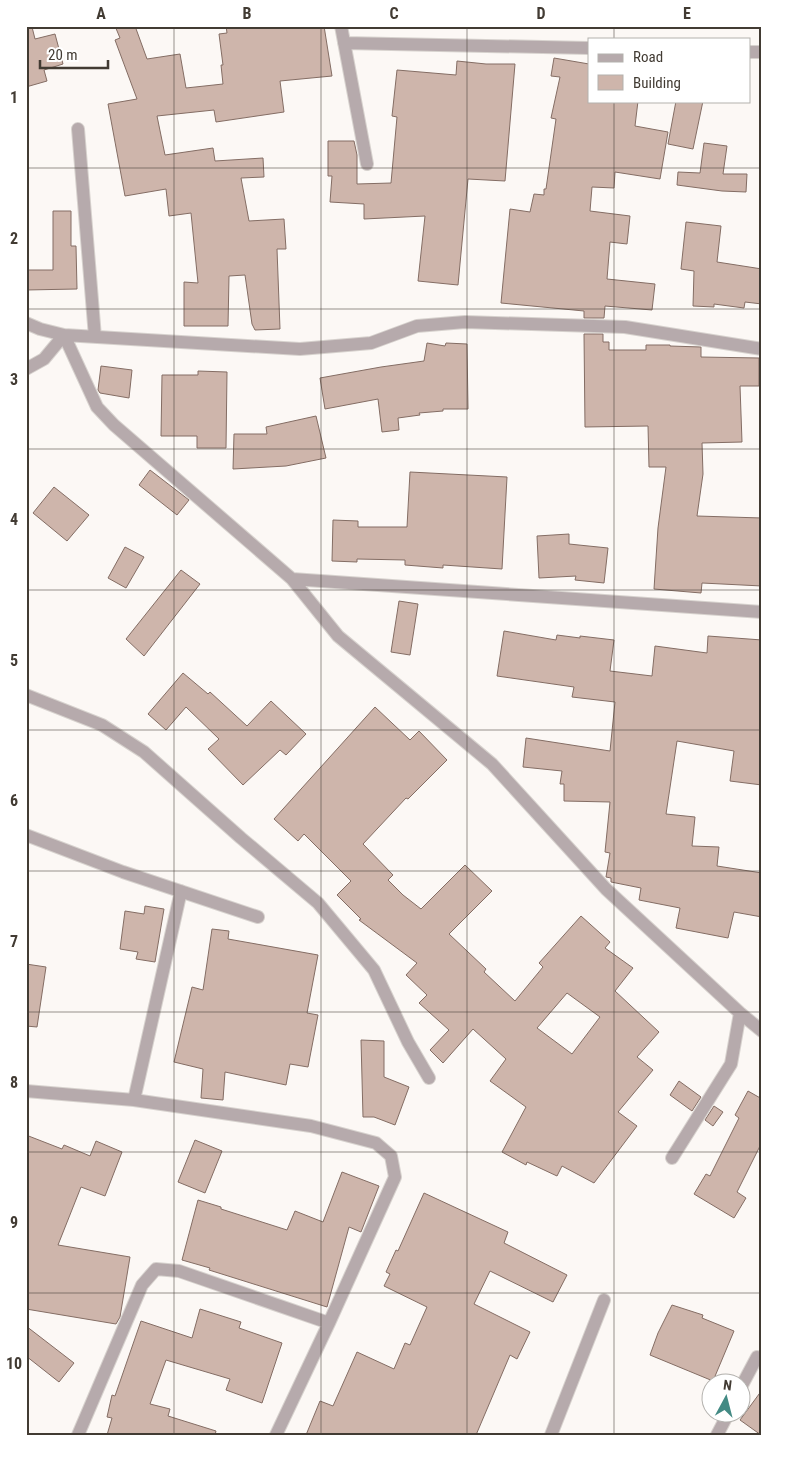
<svg xmlns="http://www.w3.org/2000/svg" width="788" height="1461" font-family="'Roboto Condensed',sans-serif">
<rect width="100%" height="100%" fill="#fcf8f5"/>
<path fill="#ceb5ab" stroke="#846d64" fill-rule="evenodd" d="M115 26H135L147 59 180 54 186 88 223 84 221 65H223L219 34 227 33 226 26H324L332 76 280 81 284 112 216 122 214 110 157 116 165 155 213 148 215 161 263 158 264 177 241 178 249 221 284 219 286 249H277L280 329 255 330 252 324 245 275 229 276 228 326H184V282L198 283 191 213 169 216 166 189 125 196 108 104 137 99 115 40 120 38Z
M32 27 35 39 55 34 63 64 44 70 47 81 26 87V28Z
M554 58 589 64V101H638L635 126 668 132 660 179 615 172 614 188 592 187 590 211 630 216 627 244 610 242 607 279 655 284 652 310 605 306 604 318H584V311L501 303 510 209 530 212 534 194 544 195V189H546L556 119 551 118 560 77 551 76Z
M457 61 486 64H515L505 181 468 179 458 285 418 281 425 216 364 219V204L330 202 332 176H328V141H354L357 155V184L391 183 397 117 392 116 397 70 456 75Z
M676 101H703L693 149 668 144Z
M704 143 727 146 723 174H747L746 192 722 191 677 185 678 172 700 173Z
M53 211H71V246H76L77 289 26 290V270H53Z
M686 222 721 226 717 262 762 269V304L745 302 744 308 714 304V307L693 306 694 271 681 269Z
M584 334H603V342H609V350H646V345H670V346L701 347V357L759 358V386H740L742 442 702 443 703 474 697 516 762 518V586L702 583 701 593 654 589 658 528 666 467H649L648 426 585 427Z
M427 343 445 346 446 343 467 344 468 409H443V411L419 413 420 415 398 418 399 430 382 432 378 399 325 409 320 378 381 367 424 361Z
M101 366 132 370 129 398 100 393 98 390Z
M198 371 227 372 226 448H197V436H161L162 375H198Z
M316 416 326 458 286 466 233 469 234 434H267L266 427Z
M150 470 189 500 177 515 139 485Z
M410 472 507 477 502 569 443 565V568L405 565V560L357 559V562L332 561 333 520 358 521V527H407Z
M54 487 89 515 67 541 33 513Z
M569 534V544L608 548 604 583 575 580 576 576 539 578 537 536Z
M125 547 144 557 126 588 108 578Z
M181 570 200 584 144 656 126 639Z
M399 601 418 604 410 655 391 652Z
M504 631 556 640 557 635 580 638V636L614 640 610 671 652 676 655 646 707 653 708 636 762 640V785L730 781 734 751 677 741 666 814 695 817 692 846 719 847 717 866 762 873V917L734 912 728 938 676 928 680 908 639 900 641 888 611 882V878L606 877 610 853 605 852 610 802 564 801V784H560L562 771 523 767 526 738 610 751 615 702 572 697 574 687 497 676Z
M183 673 208 694 210 692 247 726 271 701 306 734 286 755 280 750 243 785 208 749 219 739 186 707 166 730 148 714Z
M375 707 410 740 419 731 447 760 408 799 406 798 363 844 393 875 388 880 403 895 421 909 465 865 492 891 449 934 486 969 484 972 515 1001 543 967 539 963 581 916 610 942 605 948 633 968 615 991 659 1032 637 1057 653 1070 618 1112 637 1126 594 1183 562 1166 557 1176 527 1162 526 1165 502 1152 526 1107 490 1081 506 1059 473 1029 443 1063 430 1050 449 1030 419 1003 427 995 406 975 417 963 359 920 361 919 337 895 351 881 304 834 298 841 274 819ZM567 993 600 1017 572 1054 537 1028Z
M145 906 164 909 155 962 136 959 138 952 120 949 125 911 144 914Z
M212 929 229 931 228 939 318 955 307 1013 318 1015 308 1067 290 1064 286 1085 225 1072 223 1100 201 1098 203 1069 174 1062 192 987 203 990Z
M26 964 46 967 37 1027 26 1026Z
M361 1040 384 1041V1077L409 1087 395 1125 374 1117H363Z
M679 1081 701 1097 692 1111 670 1095Z
M748 1091 762 1099V1142L737 1192 746 1198 734 1218 694 1194 706 1174 710 1176 739 1118 735 1115Z
M714 1106 723 1112 713 1126 705 1120Z
M26 1135 62 1149 64 1145 90 1156 96 1141 122 1152 105 1196 81 1187 58 1245 130 1257 120 1317 116 1324 26 1309Z
M195 1140 222 1151 205 1193 178 1182Z
M342 1172 379 1186 361 1232 349 1227 327 1307 209 1270 210 1268 182 1260 198 1200 221 1207V1209L287 1230 295 1211 323 1222Z
M424 1193 508 1232 504 1243 567 1275 553 1302 490 1271 474 1304 530 1332 517 1359 510 1355 476 1435H306L320 1401 333 1406 357 1352 394 1369 405 1343 410 1345 427 1307 384 1286 390 1274 386 1272 396 1250 398 1251Z
M672 1305 703 1315 702 1318 734 1331 713 1381 650 1355 658 1333Z
M200 1309 241 1322 239 1328 282 1343 262 1403 226 1390 230 1379 166 1360 150 1404 170 1409 168 1416 216 1431 215 1435H107L112 1418 107 1417 112 1395 115 1396 141 1321 192 1338Z
M26 1326 74 1363 59 1382 26 1356Z
M762 1390V1435H761L740 1420Z"/>
<g fill="none" stroke-linecap="round" stroke-linejoin="round">
<g stroke="#d7d2ce" stroke-width="14">
<path id="minor" d="M341 26 367 164
M344 43 589 48
M749 52H762
M78 129 95 337
M26 323 40 329 64 335 300 349 371 343 417 326 465 322 625 327 762 349
M64 335 97 407 114 425 292 579 338 636 492 764 606 889 740 1013 762 1031
M26 369 44 359 64 335
M292 579 762 612
M26 695 102 725 144 752 241 838 318 903 374 970 408 1042 429 1078
M26 835 123 872 258 917
M26 1091 134 1100 311 1126 376 1143 391 1156 395 1177 329 1323 276 1435
M134 1100 181 891
M672 1158 731 1064 740 1013
M740 1389 757 1357
M78 1435 142 1285 156 1269 179 1271 329 1323
M551 1435 604 1300
M717 1435 728 1414"/>
</g>
<use href="#minor" stroke="#b6aaac" stroke-width="12"/>
</g>
<path fill="none" stroke="#423b33" stroke-width="1" stroke-opacity="0.55" d="M174 26V1435M321 26V1435M467 26V1435M614 26V39M614 101V1435M26 168H762M26 309H762M26 449H762M26 590H762M26 730H762M26 871H762M26 1012H762M26 1152H762M26 1293H762"/>
<rect width="788" height="1461" fill="none" stroke="#ffffff" stroke-width="55"/>
<rect x="588" y="38" width="162" height="65" fill="#ffffff" stroke="#b3b1ad"/>
<rect x="598" y="54" width="25" height="8" fill="#b6aaac" stroke="#b3b1ad"/>
<text x="633" y="62" font-size="15" fill="#423b33">Road</text>
<rect x="598" y="75" width="25" height="15" fill="#ceb5ab" stroke="#b3b1ad"/>
<text x="633" y="88" font-size="15" fill="#423b33">Building</text>
<g transform="translate(726 1398) rotate(7)"><circle r="24" fill="#ffffff" stroke="#b3b1ad"/>
<path d="M0-4L9 19L0 12L-9 19Z" fill="#438a84"/>
<text y="-8" font-size="14" font-weight="bold" text-anchor="middle" fill="#423b33">N</text>
</g>
<path d="M40 60v8h68v-8" fill="none" stroke="#423b33" stroke-width="2.5"/>
<text x="48" y="60" font-size="15" fill="#423b33" stroke="#ffffff" stroke-width="4" paint-order="stroke">20 m</text>
<rect x="28" y="28" width="732" height="1406" fill="none" stroke="#423b33" stroke-width="2"/>
<g font-size="16" text-anchor="middle" font-weight="bold" fill="#423b33">
<text x="101" y="19">A</text>
<text x="247" y="19">B</text>
<text x="394" y="19">C</text>
<text x="541" y="19">D</text>
<text x="687" y="19">E</text>
<text x="14" y="103">1</text>
<text x="14" y="244">2</text>
<text x="14" y="385">3</text>
<text x="14" y="525">4</text>
<text x="14" y="666">5</text>
<text x="14" y="806">6</text>
<text x="14" y="947">7</text>
<text x="14" y="1088">8</text>
<text x="14" y="1228">9</text>
<text x="14" y="1369">10</text>
</g>
</svg>
